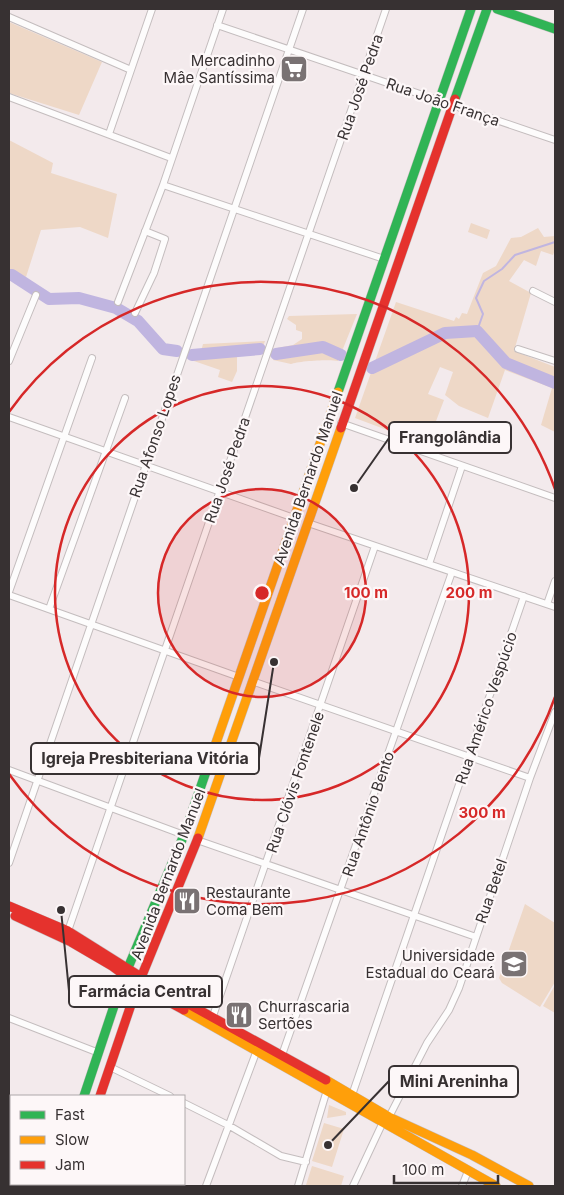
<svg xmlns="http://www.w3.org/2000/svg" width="564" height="1195" font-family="Inter,sans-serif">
<rect width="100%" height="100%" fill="#f3eaec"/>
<path fill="#eed8c7" d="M9 22 102 62 79 115 9 93Z
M9 140 53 163 51 173 117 194 108 238 80 227 41 230 26 277 9 271Z
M471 223 490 230 487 239 468 232Z
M538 228 544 237 555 236V250L553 255 541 251 536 266 524 260 509 281 531 293 514 351 555 367V432L541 425 552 388 505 370 488 418 459 406 445 395 453 372 440 367 428 394 444 400 427 445 355 418 396 302 454 321 456 317 459 319 462 313 467 314 483 273 496 266 511 238 521 237Z
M357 314 338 361C331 359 298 361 291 364L273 360 277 348 293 345 302 339V332L296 330V325L287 319 289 316Z
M265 341 261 352 237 354V371L232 382 218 377 220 370 191 360 194 350 201 351 203 344Z
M525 904 555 923V982L540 1007 502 983 499 978Z
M555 985V1013L543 1006Z
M329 1105 346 1112V1115L327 1118Z
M324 1123 344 1129 332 1167 312 1161Z
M312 1166 344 1176 341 1186 306 1185Z"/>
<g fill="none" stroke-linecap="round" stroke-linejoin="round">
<path stroke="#c0b5e0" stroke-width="2" d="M477 331 483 314 476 298 484 281 502 269 515 255 555 242"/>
<path stroke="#c0b5e0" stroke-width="12" d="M9 275H12L49 299 79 298 116 308 138 321 163 349 177 351
M276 354 323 347 341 355
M192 355 260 349
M372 368 445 333 477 331 506 363 555 383"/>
<g stroke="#c4bdbe" stroke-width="8">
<path id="street" d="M9 17 131 70
M217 25 555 140
M9 97 171 158
M109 134 152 9
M163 185 384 259
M533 291 555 302
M118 302 163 185 223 9
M135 313 154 273 165 239 145 231
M518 349 555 361
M9 361 36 295
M9 417 294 518
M341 423 555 498
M308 523 555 607
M429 564 462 466
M9 592 92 358
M9 595 239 677
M547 604 555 581
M49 609 125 398
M252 681 530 778
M9 770 184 835
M197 840 476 937
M9 863 303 9
M68 931 386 9
M213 1016 375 546
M9 1018 99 1053
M282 1055 452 572
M110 1067 170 1096
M351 1098 524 596
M184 1103 228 1125 281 1156 306 1162
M9 1104 11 1105
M389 1117 427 1043 449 1010 459 988 530 778 555 712
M206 1186 257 1050
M298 1186 327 1090
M353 1186 383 1122
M462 1186 468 1171"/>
</g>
<g stroke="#c4bdbe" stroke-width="10">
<path id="fast" d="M497 9 555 29
M455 99 487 9
M338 392 471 9
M84 1096 122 982 184 835 209 763
M54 1184V1186"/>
</g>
<g stroke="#c4bdbe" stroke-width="10">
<path id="slow" d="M209 763 338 392
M198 838 341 428
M184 1010 496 1186
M326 1080 389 1117 472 1155 529 1186"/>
</g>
<g stroke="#c4bdbe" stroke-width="10">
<path id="jam" d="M341 428 455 99
M9 906 68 931 154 985 326 1080
M15 916 71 942 112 966 138 985 184 1010
M100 1096 136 990 198 838
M68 1186 69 1184"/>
</g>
<use href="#street" stroke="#fdfcfc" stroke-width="6"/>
<use href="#fast" stroke="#30b455" stroke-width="9"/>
<use href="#slow" stroke="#ff9f0a" stroke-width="9"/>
<use href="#jam" stroke="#e5322d" stroke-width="9"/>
</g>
<circle cx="262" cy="593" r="104" fill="#d62828" fill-opacity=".12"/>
<g fill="none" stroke="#d62828" stroke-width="2.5">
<circle cx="262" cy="593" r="104"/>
<circle cx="262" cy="593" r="207"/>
<path d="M555 697A311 311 0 0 1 9 774M9 412A311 311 0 0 1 555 489"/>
</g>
<defs>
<g id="supermarket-square" transform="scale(1.4375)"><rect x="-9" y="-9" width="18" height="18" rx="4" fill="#797273" stroke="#fdf7f8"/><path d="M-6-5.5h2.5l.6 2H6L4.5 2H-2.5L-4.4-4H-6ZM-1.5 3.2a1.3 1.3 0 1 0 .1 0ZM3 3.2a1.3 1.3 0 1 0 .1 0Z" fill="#fff"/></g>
<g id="restaurant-square" transform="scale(1.4375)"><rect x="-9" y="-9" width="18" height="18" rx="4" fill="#797273" stroke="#fdf7f8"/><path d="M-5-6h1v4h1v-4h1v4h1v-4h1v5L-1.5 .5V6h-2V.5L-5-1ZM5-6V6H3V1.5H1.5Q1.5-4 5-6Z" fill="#fff"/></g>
<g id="university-square" transform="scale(1.4375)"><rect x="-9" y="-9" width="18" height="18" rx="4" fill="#797273" stroke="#fdf7f8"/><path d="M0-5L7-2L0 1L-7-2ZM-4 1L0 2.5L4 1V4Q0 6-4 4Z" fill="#fff"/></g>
</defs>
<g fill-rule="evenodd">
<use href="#supermarket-square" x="294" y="69"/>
<use href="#restaurant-square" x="187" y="901"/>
<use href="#university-square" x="514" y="964"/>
<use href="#restaurant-square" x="239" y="1015"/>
</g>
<g text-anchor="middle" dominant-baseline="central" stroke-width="4.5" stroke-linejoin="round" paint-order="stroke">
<g font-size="15" fill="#373132" stroke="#fdf7f8" text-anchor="end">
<text x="275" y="60">Mercadinho<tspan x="275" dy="17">Mâe Santíssima</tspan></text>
<text x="206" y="892" text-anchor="start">Restaurante<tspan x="206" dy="17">Coma Bem</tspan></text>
<text x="495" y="955">Universidade<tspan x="495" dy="17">Estadual do Ceará</tspan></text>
<text x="258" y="1006" text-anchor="start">Churrascaria<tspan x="258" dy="17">Sertões</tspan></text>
</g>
<g font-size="15" fill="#373132" stroke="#fdf7f8">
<text transform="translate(360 87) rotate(-71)">Rua José Pedra</text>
<text transform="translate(443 102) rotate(19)">Rua João França</text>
<text transform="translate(155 436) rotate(-71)">Rua Afonso Lopes</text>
<text transform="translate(227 470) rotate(-71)">Rua José Pedra</text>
<text transform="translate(308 478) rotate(-71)">Avenida Bernardo Manuel</text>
<text transform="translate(486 708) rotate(-71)">Rua Américo Vespúcio</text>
<text transform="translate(295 782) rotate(-71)">Rua Clóvis Fontenele</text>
<text transform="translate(368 814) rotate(-71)">Rua Antônio Bento</text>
<text transform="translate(168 874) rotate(-69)">Avenida Bernardo Manuel</text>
<text transform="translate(491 891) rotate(-71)">Rua Betel</text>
</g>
</g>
<circle cx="262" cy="593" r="8" fill="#d62828" stroke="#fdf7f8" stroke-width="2.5"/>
<g font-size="15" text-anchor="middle" font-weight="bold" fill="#d62828" stroke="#fdf7f8" stroke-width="4.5" stroke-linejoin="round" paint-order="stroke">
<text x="366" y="598">100 m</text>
<text x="469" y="598">200 m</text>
<text x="482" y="818">300 m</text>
</g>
<path fill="none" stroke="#373132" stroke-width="2" d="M354 488L389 438M274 662L259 758M61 910L69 991M328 1145L389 1081"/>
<g fill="#373132" stroke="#fdf7f8" stroke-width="2">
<circle cx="354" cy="488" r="5"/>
<circle cx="274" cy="662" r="5"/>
<circle cx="61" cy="910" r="5"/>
<circle cx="328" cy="1145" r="5"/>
</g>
<g fill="#fdf7f8" stroke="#373132" stroke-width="2">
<rect x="389" y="422" width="122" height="31" rx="5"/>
<rect x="31" y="743" width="228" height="31" rx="5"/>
<rect x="69" y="976" width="153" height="31" rx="5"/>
<rect x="389" y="1066" width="129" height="31" rx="5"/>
</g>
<g font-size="16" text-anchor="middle" font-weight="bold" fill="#373132">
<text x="450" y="443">Frangolândia</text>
<text x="145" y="764">Igreja Presbiteriana Vitória</text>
<text x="145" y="997">Farmácia Central</text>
<text x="454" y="1087">Mini Areninha</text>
</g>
<rect width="564" height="1195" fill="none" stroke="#373132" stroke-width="20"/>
<rect x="10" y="1095" width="175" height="90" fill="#fdf7f8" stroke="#aea8a9"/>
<rect x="20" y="1111" width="25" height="8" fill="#30b455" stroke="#aea8a9"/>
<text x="55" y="1120" font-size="15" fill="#373132">Fast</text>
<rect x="20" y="1136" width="25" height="8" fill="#ff9f0a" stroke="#aea8a9"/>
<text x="55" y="1145" font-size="15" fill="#373132">Slow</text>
<rect x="20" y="1161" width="25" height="8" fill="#e5322d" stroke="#aea8a9"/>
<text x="55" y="1170" font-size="15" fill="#373132">Jam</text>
<path d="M394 1175v8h104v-8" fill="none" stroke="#373132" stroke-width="2.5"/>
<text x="402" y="1175" font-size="15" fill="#373132" stroke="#fdf7f8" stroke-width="4" paint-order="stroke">100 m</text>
</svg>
